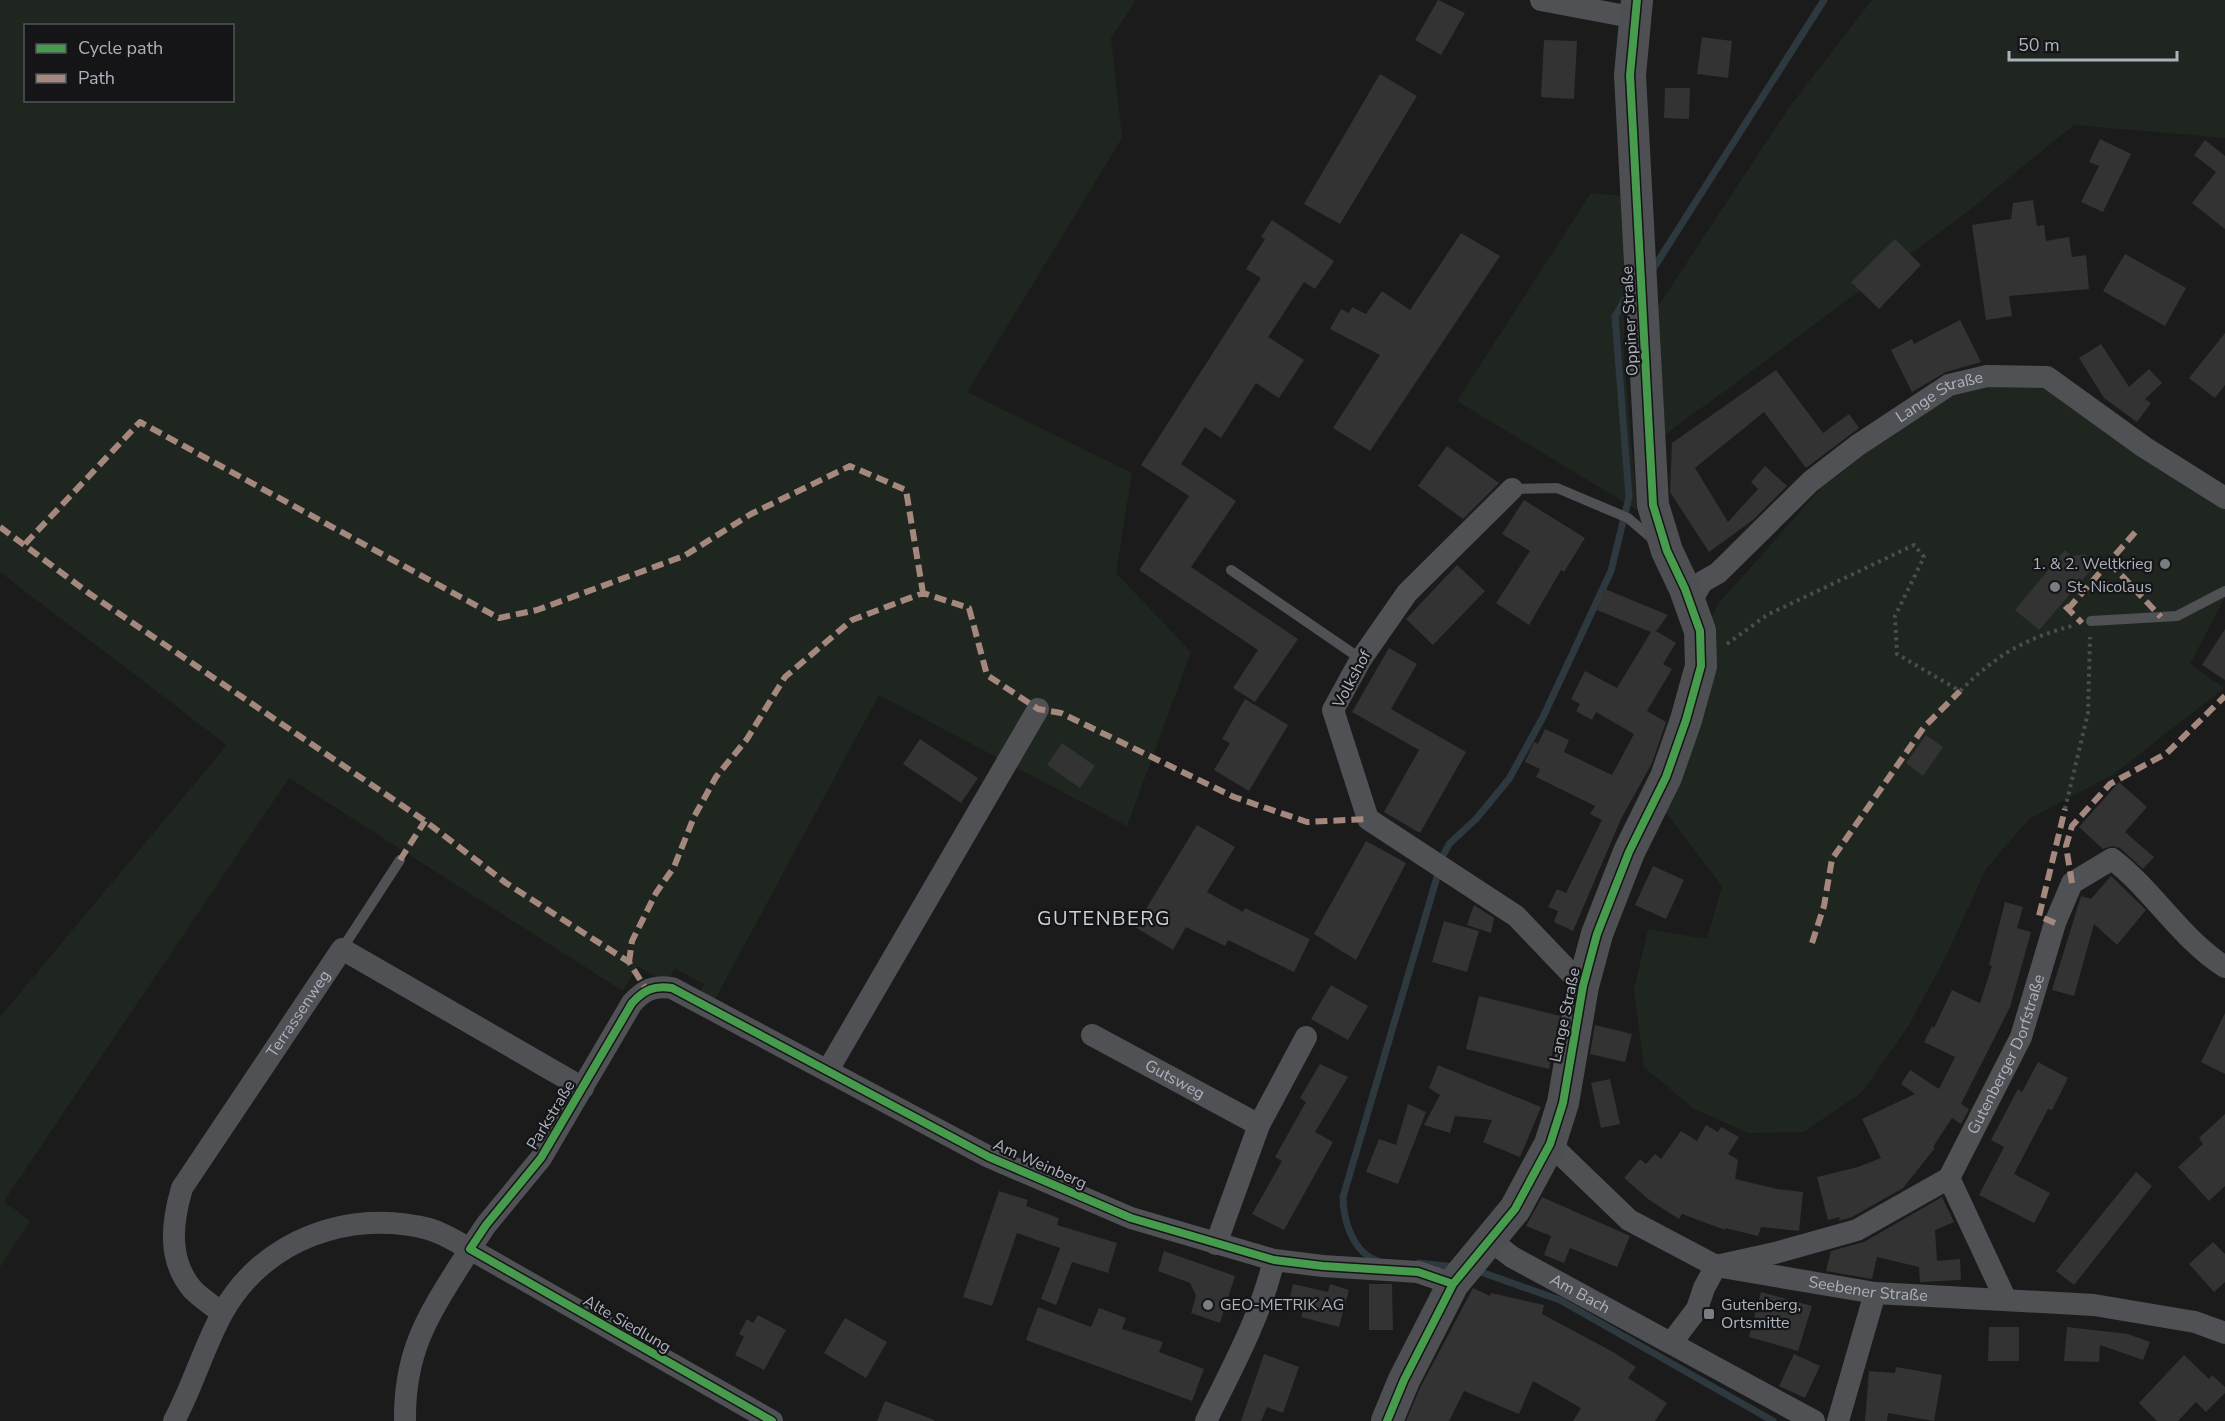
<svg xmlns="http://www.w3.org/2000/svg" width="2225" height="1421" font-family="'Nunito Sans',sans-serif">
<rect width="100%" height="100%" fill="#1b1b1c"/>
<path fill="#1f261f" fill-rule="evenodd" d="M0 0H1136L1111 38 1122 138 967 392 1132 473 1116 573 1191 652 1127 826 879 695 712 1005 697 998 704 984 675 968 667 982 637 966 623 991 289 778 4 1201 30 1221 0 1267V1017L227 745 0 572ZM26 26H232V100H26Z
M1872 0H2225V138L2074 125 1963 215 1662 437 1657 308 1790 106Z
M1591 193 1624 196V354L1637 510 1457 401Z
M2041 385 2225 505V597L2190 664 2224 688 2114 774 2029 819 1986 869 1946 956 1909 1025 1862 1092 1804 1132 1748 1133 1693 1108 1644 1067 1634 990 1648 929 1707 939 1722 886 1664 810 1704 632 1719 603 1821 488 1949 389Z"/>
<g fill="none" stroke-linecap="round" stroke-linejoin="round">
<path stroke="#2d383f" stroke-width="7" d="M1653 269 1824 0
M1444 854 1449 844 1476 819 1509 779 1543 717 1611 571 1629 497 1615 317 1625 299
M1378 1261C1353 1253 1343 1220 1343 1197L1437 877
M1419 1263 1455 1267
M1475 1270 1560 1300 1773 1421"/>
</g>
<path fill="#333334" d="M1438 0 1465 13 1441 55 1415 40Z
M1702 37 1732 41 1728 78 1697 74Z
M1544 40 1577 41 1574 99 1541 97Z
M1380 74 1417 96 1340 224 1304 204Z
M1665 88H1690L1689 119 1664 118Z
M2100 139 2131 154 2103 212 2081 202 2099 166 2089 162Z
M2205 140 2225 156V229L2192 203 2216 172 2194 155Z
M2033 200 2037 226 2044 225 2046 241 2069 237 2072 257 2086 255 2089 289 2009 296 2012 316 1986 320 1972 225 2011 219 2013 203Z
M1272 220 1334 261 1315 289 1304 282 1268 337 1304 360 1279 398 1256 383 1221 438 1205 427 1181 464 1236 501 1191 567 1298 639 1255 702 1233 688 1258 650 1139 570 1189 496 1141 465 1261 278 1246 269 1265 239 1261 237Z
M1461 233 1500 256 1370 451 1333 428 1380 355 1330 329 1341 309 1349 313 1352 307 1366 314 1382 291 1410 310Z
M1895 239 1921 265 1879 309 1851 282Z
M2125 254 2186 288 2165 326 2103 291Z
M1960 320 1981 362 1946 372 1912 392 1891 350 1912 339 1914 344Z
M2225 333V385L2215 398 2189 378Z
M2101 344 2129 387 2149 369 2162 383 2145 399 2151 403 2137 422 2104 398 2079 358Z
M1776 370 1823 433 1849 414 1859 428 1806 468 1764 412 1695 468 1728 522 1758 489 1751 482 1765 466 1787 486 1753 520 1709 552 1670 492 1672 443Z
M1447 446 1499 483 1463 519 1418 486Z
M1524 500 1585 538 1564 572 1561 570 1529 625 1496 603 1530 551 1502 534Z
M2065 550 2071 556 2086 554 2084 566 2090 571 2039 630 2015 610Z
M1457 565 1485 591 1433 645 1406 619Z
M1605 589 1668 615 1656 631 1676 643 1663 664 1672 669 1647 711 1666 722 1652 763 1621 819 1573 931 1554 922 1558 911 1548 907 1557 889 1566 893 1602 820 1590 814 1595 806 1536 777 1540 769 1525 762 1534 742 1538 744 1545 729 1569 740 1564 752 1612 775 1634 734 1596 712 1592 720 1576 711 1580 704 1571 699 1585 671 1617 688 1651 632 1597 610Z
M2225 629V680L2202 665Z
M1389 648 1417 664 1391 709 1466 752 1420 833 1384 812 1419 750 1352 712Z
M1245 699 1288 725 1249 791 1214 770 1230 743 1222 739Z
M1926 735 1943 747 1923 776 1906 763Z
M920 739 978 778 961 803 903 764Z
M1062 743 1095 766 1080 788 1047 765Z
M2119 782 2147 807 2125 832 2154 857 2143 869 2120 848 2112 846 2103 849 2079 827Z
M1197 825 1235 847 1207 892 1243 912 1245 908 1310 939 1294 972 1228 940 1225 946 1186 927 1173 950 1135 927Z
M1366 841 1406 863 1356 960 1314 934Z
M1653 866 1684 880 1666 919 1635 905Z
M2111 876 2146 910 2117 945 2094 924 2074 996 2052 990 2081 896 2091 899Z
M2005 902 2023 907 2017 928 2031 932 2010 1007 1961 1104 1969 1109 1964 1119 1961 1124 1952 1118 1933 1147 1935 1148 1903 1188 1852 1217 1839 1221 1840 1217 1828 1220 1817 1177 1858 1167 1881 1158 1862 1119 1915 1094 1901 1084 1910 1070 1939 1089 1955 1057 1924 1042 1932 1026 1934 1028 1952 990 1980 1003 1992 966 1989 965Z
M1474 905 1494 918 1491 933 1467 925Z
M1444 921 1479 931 1467 972 1432 962Z
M1331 985 1368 1006 1348 1040 1311 1019Z
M1479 996 1560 1016 1549 1069 1466 1049Z
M2225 1013V1074L2201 1062Z
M1595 1025 1632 1034 1625 1062 1590 1054Z
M2038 1062 2068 1078 2052 1110 2048 1109 2014 1174 2050 1193 2034 1223 1979 1195 2004 1147 1991 1140 2018 1089 2022 1092Z
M1320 1064 1348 1077 1315 1132 1333 1142 1284 1230 1252 1214 1282 1161 1275 1157 1306 1102 1300 1098Z
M1438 1065 1541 1107 1520 1157 1483 1142 1492 1120 1455 1116 1450 1133 1424 1125 1440 1095 1429 1088Z
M1610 1079 1620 1124 1601 1128 1591 1083Z
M1408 1104 1426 1112 1398 1184 1366 1172 1379 1139 1396 1145Z
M2225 1114V1186L2209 1201 2178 1167 2203 1144 2199 1138Z
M1706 1125 1718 1132 1721 1127 1739 1137 1728 1154 1738 1160 1735 1179 1777 1189 1803 1192 1799 1231 1761 1227 1758 1236 1725 1228V1230L1682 1214 1679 1219 1648 1199 1624 1178 1640 1159 1646 1164 1655 1154 1661 1159 1681 1131 1697 1141Z
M2136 1172 2152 1186 2074 1285 2056 1271Z
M999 1191 1028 1200 1026 1206 1059 1218 1057 1225 1117 1243 1108 1273 1072 1262 1056 1305 1041 1299 1060 1248 1017 1233 992 1306 963 1297Z
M1542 1197 1630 1236 1617 1267 1570 1248 1564 1263 1544 1255 1551 1236 1526 1226Z
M1942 1197 1954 1222 1935 1230 1937 1261 1960 1259 1961 1280 1920 1282 1919 1267 1877 1257 1872 1279 1826 1271 1831 1251 1864 1242Z
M2213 1242 2225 1254V1282L2214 1292 2189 1264Z
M1164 1251 1235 1276 1220 1323 1191 1313 1196 1296 1190 1283 1158 1271Z
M1293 1284 1328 1292 1330 1284 1349 1290 1339 1327 1301 1317 1304 1305 1289 1301Z
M1369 1284H1392L1393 1330H1369Z
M1473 1288 1490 1296 1491 1293 1544 1305 1542 1314 1615 1353 1636 1367 1628 1378 1667 1403 1655 1421H1573L1581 1408 1533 1381 1519 1414 1464 1391 1449 1421H1406L1420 1388Z
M1761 1292 1812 1306 1798 1351 1749 1337Z
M1038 1307 1091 1327 1099 1308 1126 1318 1122 1329 1163 1342 1159 1352 1204 1369 1192 1401 1026 1340Z
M758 1315 786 1330 764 1370 735 1355 744 1337 739 1334 747 1319 753 1323Z
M845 1318 887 1342 866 1378 824 1353Z
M1989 1327H2019V1361H1988Z
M2067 1327 2128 1334 2150 1342 2143 1360 2100 1345 2099 1362 2064 1361Z
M1264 1354 1299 1367 1283 1413 1267 1407 1261 1421H1241Z
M1794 1354 1820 1366 1805 1398 1779 1386Z
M2184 1355 2209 1379 2212 1375 2225 1387V1393L2206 1412 2196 1402 2178 1421H2157L2139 1403Z
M1896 1367 1942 1375 1934 1421 1888 1413 1887 1421H1865L1869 1371 1895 1373Z
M885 1401 934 1420V1421H877Z"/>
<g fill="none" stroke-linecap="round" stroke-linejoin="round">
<path stroke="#4b4d4f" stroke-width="4" stroke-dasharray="3 4.5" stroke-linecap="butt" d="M1727 644 1767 615 1914 545 1924 557 1895 616 1897 654 1960 691C1996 655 2027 637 2076 625
M2065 809 2088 713 2090 637"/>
<path stroke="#4f5155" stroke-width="10" d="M1512 489 1557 488 1628 518 1656 542
M1231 570 1361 659
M2091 621 2177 616 2225 591
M342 949 400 860"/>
<g stroke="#4f5155" stroke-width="22">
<path d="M1541 0 1636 18"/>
<path d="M1512 489 1407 593 1361 659 1333 710 1368 819 1516 916 1583 986"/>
<path id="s1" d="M1690 603 1702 582 1718 573 1810 482 1858 445 1949 385 1987 376 2047 377 2144 447 2225 498"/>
<path id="s2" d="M1092 1035 1259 1125 1216 1244"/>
<path d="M828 1070 1038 709"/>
<path d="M1259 1125 1306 1037"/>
<path id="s3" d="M1550 1144 1629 1220 1716 1266 1875 1293 2094 1305 2195 1322 2225 1333"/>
<path d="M1949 1178 2005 1298"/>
<path id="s4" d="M1490 1240 1512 1257 1814 1421"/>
<path id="s5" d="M1716 1266 1775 1253 1857 1230 1949 1178 2021 1037 2055 923 2072 883 2112 859C2153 890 2182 940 2225 967"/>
<path id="s6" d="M222 1313C213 1306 201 1298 193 1290 167 1260 172 1222 182 1188L342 949 583 1088"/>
<path d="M1672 1342 1697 1309 1704 1288 1716 1266"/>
<path d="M174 1421C193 1386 204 1346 223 1312 263 1240 350 1208 429 1229 443 1233 457 1242 470 1249 432 1310 404 1346 405 1421"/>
<path d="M772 1421 470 1249 486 1225 541 1158 632 1003C644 990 654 985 672 988L989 1157 1131 1218 1274 1260 1323 1266 1418 1272 1453 1284"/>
<path d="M1206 1421C1232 1368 1260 1318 1274 1260"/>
<path d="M1838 1421 1875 1293"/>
</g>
<path stroke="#4e4f53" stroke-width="32" d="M1387 1421 1404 1380 1453 1284 1515 1209 1550 1144 1563 1103 1583 986 1597 934 1629 852 1666 777 1686 720 1701 666 1700 631 1685 589 1667 551 1653 505 1630 75 1637 0"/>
<path stroke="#a5887d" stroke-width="6" stroke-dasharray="12 6" stroke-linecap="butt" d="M0 527 90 594 425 821 506 883 629 962 646 989
M25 544 140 422 499 618 537 610 684 556 751 514 850 466 906 490 923 593
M2109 562 2161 617
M2065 606 2082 623
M2068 609 2138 529
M400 860 425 821
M2072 883 2066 846 2072 826 2110 784 2167 753 2225 696
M2055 923 2039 916 2065 809
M1812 943 1824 906 1832 859 1924 727 1960 691
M629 962 632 941 656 893 674 867 694 817 716 777 747 739 785 677 852 620 923 593 969 608 987 675 1038 709 1061 713 1234 797 1307 822 1368 819"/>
<g stroke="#151518" stroke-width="11">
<path id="cycleway" d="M772 1421 470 1249 486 1225 541 1158 632 1003C644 990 654 985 672 988L989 1157 1131 1218 1274 1260 1323 1266 1418 1272 1453 1284
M1387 1421 1404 1380 1453 1284 1515 1209 1550 1144 1563 1103 1583 986 1597 934 1629 852 1666 777 1686 720 1701 666 1700 631 1685 589 1667 551 1653 505 1630 75 1637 0"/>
</g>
<use href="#cycleway" stroke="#469c4c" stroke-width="8"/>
</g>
<g fill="#797d84" stroke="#151518" stroke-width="2">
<circle cx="2165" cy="564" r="6"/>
<circle cx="2055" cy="587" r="6"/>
<circle cx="1208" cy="1305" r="6"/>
<rect x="1703" y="1308" width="12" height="12" rx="3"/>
</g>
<g text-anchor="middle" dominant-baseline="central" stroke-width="4.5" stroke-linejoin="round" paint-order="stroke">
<g font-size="16" fill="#acb2bc" stroke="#151518">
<text transform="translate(1630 321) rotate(-93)">Oppiner Straße</text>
<text stroke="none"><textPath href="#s1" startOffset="328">Lange Straße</textPath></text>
<text transform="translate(1352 679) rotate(-62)">Volkshof</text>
<text stroke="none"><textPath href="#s6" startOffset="354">Terrassenweg</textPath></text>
<text transform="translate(1565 1015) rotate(-78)">Lange Straße</text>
<text stroke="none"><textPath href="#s5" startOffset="388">Gutenberger Dorfstraße</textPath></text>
<text stroke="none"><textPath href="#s2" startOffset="94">Gutsweg</textPath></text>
<text transform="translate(551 1115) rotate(-59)">Parkstraße</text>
<text transform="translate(1040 1164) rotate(24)">Am Weinberg</text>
<text stroke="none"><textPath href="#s3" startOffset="362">Seebener Straße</textPath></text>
<text stroke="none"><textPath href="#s4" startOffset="105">Am Bach</textPath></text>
<text transform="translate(627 1324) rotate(30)">Alte Siedlung</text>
</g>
<g font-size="16" fill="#acb2bc" stroke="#151518" text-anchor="start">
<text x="2153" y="564" text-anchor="end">1. &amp; 2. Weltkrieg</text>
<text x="2067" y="587">St. Nicolaus</text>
<text x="1220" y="1305">GEO-METRIK AG</text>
<text x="1721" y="1305">Gutenberg,<tspan x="1721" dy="18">Ortsmitte</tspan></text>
</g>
<g font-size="20" letter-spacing="1.5" fill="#cdd1d8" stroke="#151518">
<text x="1104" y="918">GUTENBERG</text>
</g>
</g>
<rect x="24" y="24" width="210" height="78" fill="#151518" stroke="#51545a" stroke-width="1.5"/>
<rect x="36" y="44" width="30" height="9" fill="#469c4c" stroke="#51545a" stroke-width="1.5"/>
<text x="78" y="54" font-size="18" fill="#acb2bc">Cycle path</text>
<rect x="36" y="74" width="30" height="9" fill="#a5887d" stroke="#51545a" stroke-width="1.5"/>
<text x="78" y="84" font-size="18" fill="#acb2bc">Path</text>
<path d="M2009 51v9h168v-9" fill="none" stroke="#acb2bc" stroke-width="3"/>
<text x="2018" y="51" font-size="18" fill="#acb2bc" stroke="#151518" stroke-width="4.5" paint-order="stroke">50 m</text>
</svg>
